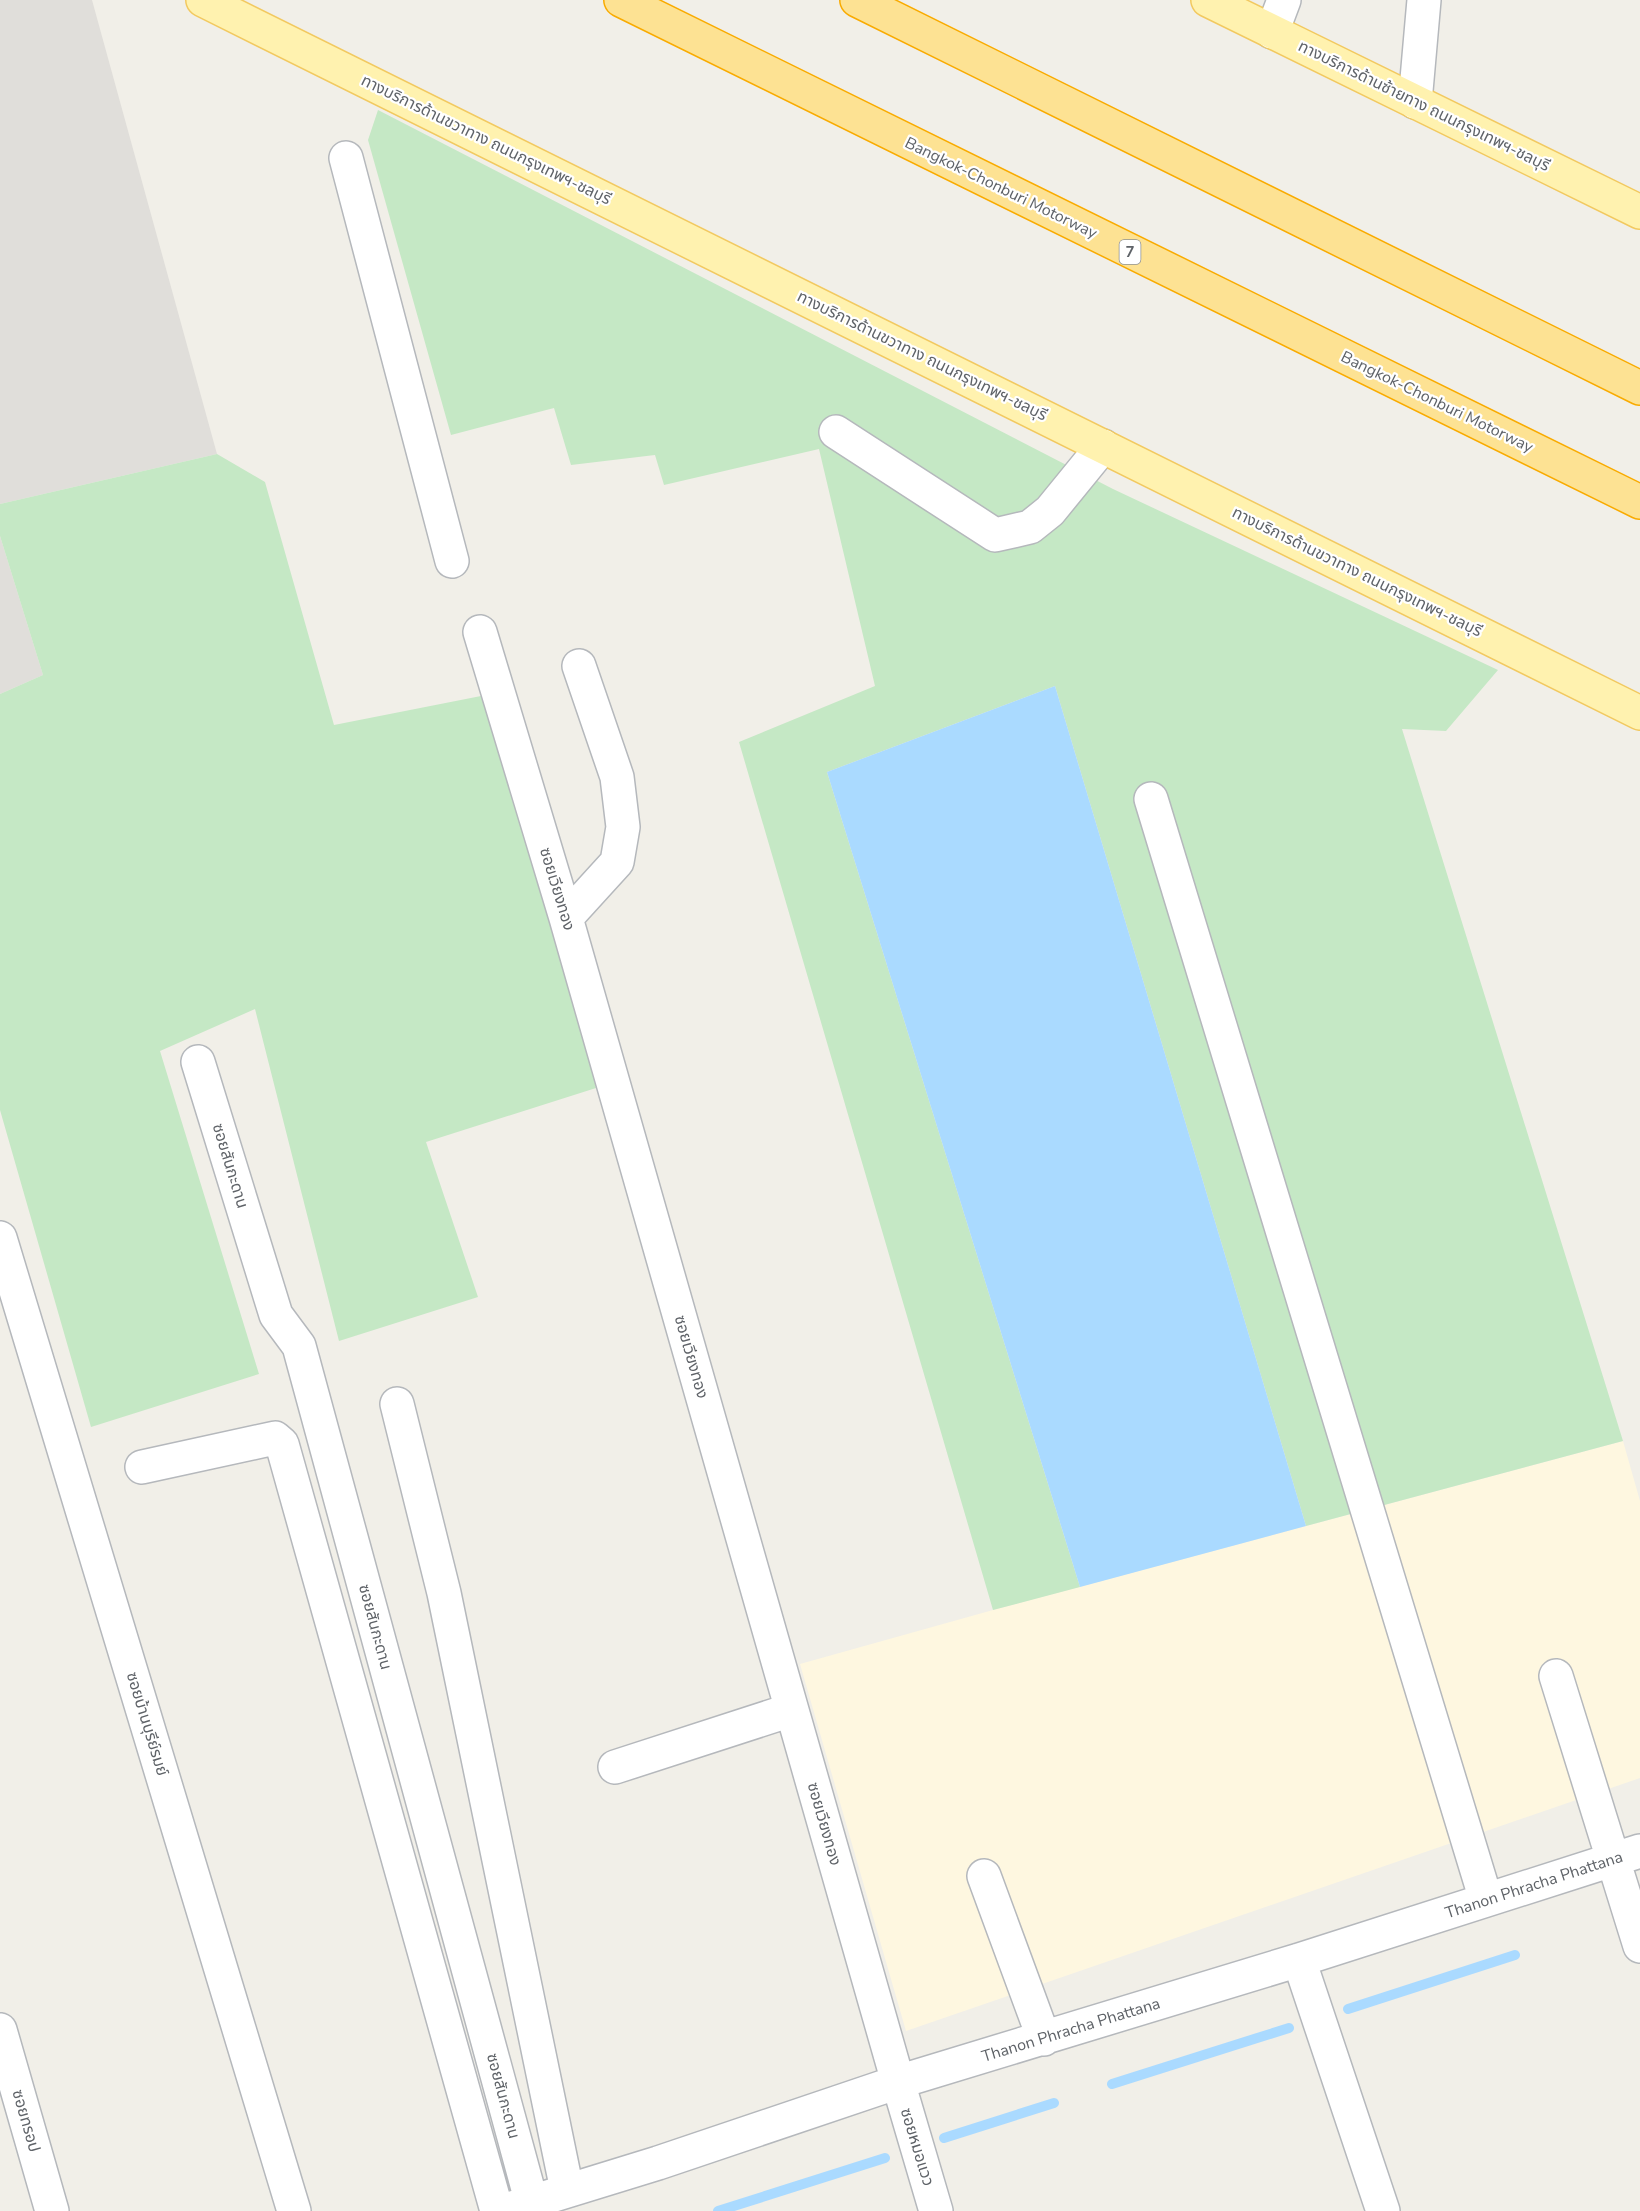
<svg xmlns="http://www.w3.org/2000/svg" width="1640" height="2211" font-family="'Nunito Sans','Noto Sans Thai',sans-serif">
<rect width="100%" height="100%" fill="#f1efe8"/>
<path fill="#fef7e0" d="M1623 1441 1640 1501V1778L906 2031 800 1664 993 1610Z"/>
<path fill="#e0deda" d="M0 0H92L217 454 0 504Z
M0 536 43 675 0 694Z"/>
<path fill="#c5e8c5" d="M378 110 1113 489 1498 670 1446 731 1402 729 1623 1441 1306 1526 1055 686 827 772 1080 1587 993 1610 739 742 875 686 819 449 664 485 655 455 571 465 554 408 451 435 368 140Z
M217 454 265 482 334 725 481 696 568 970 596 1088 426 1142 478 1297 339 1341 255 1009 160 1051 259 1374 91 1427 0 1110V694L43 675 0 536V504Z"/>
<path fill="#aadaff" d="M1055 686 1306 1526 1080 1587 827 772Z"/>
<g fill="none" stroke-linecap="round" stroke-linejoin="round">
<path stroke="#aadaff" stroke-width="10" d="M1348 2009 1515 1955
M1112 2084 1289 2028
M944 2138 1054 2103
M718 2211 885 2158"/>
<g stroke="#b5b8bc" stroke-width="36">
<path id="minor" d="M1272 32 1284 0
M1415 102 1424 0
M346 158 452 561
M836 432 995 535 1030 527 1050 511 1103 446
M480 632 566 918 898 2082 936 2211
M1151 799 1486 1900
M566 918 617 862 623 827 617 777 579 666
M198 1062 276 1315 299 1346 534 2211
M0 1238 294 2211
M397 1404 444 1593 567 2190
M142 1467 275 1438 282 1444 497 2211
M1556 1676 1640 1946
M615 1767 791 1710
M984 1876 1044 2039
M1299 1960 1383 2211
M0 2030 52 2211
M502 2211 658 2163 898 2082 1299 1960 1640 1851"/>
</g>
<g stroke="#f2c960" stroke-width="36">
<path id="major" d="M203 0 1640 713
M1208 0 1640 212"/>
</g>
<g stroke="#f9ab00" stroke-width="36">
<path id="highway" d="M621 0 1640 502
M857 0 1640 388"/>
</g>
<use href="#minor" stroke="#fff" stroke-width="33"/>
<use href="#major" stroke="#fff2af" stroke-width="33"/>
<use href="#highway" stroke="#fde293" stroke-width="33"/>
</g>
<g text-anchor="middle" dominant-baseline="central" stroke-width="4.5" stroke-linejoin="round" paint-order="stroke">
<rect fill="#fff" stroke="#8f9295" stroke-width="1.5" x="1119.5" y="240" width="21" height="24" rx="4.5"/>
<g font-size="15" font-weight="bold" fill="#5f6368">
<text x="1130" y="252">7</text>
</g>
<g font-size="16" fill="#5f6368" stroke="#fff">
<text transform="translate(1424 106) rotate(26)">ทางบริการด้านซ้ายทาง ถนนกรุงเทพฯ-ชลบุรี</text>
<text transform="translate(486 140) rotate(26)">ทางบริการด้านขวาทาง ถนนกรุงเทพฯ-ชลบุรี</text>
<text transform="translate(1001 188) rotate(26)">Bangkok-Chonburi Motorway</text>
<text transform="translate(922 356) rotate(26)">ทางบริการด้านขวาทาง ถนนกรุงเทพฯ-ชลบุรี</text>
<text transform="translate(1437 402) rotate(26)">Bangkok-Chonburi Motorway</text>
<text transform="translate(1357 572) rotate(26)">ทางบริการด้านขวาทาง ถนนกรุงเทพฯ-ชลบุรี</text>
<text transform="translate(557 889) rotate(73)">ซอยเวียงทอง</text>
<text transform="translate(230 1166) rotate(73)">ซอยสันกะดาน</text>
<text transform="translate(691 1357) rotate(74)">ซอยเวียงทอง</text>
<text transform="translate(375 1627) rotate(75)">ซอยสันกะดาน</text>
<text transform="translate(147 1724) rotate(73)">ซอยบ้านบุรีย์รมย์</text>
<text transform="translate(824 1824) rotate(74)">ซอยเวียงทอง</text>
<text transform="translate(1534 1885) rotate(-18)">Thanon Phracha Phattana</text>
<text transform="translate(1071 2030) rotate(-17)">Thanon Phracha Phattana</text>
<text transform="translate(503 2096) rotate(75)">ซอยสันกะดาน</text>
<text transform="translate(26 2121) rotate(74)">ซอยทรอป</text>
<text transform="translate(917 2147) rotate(73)">ซอยหมอแวว</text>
</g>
</g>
</svg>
